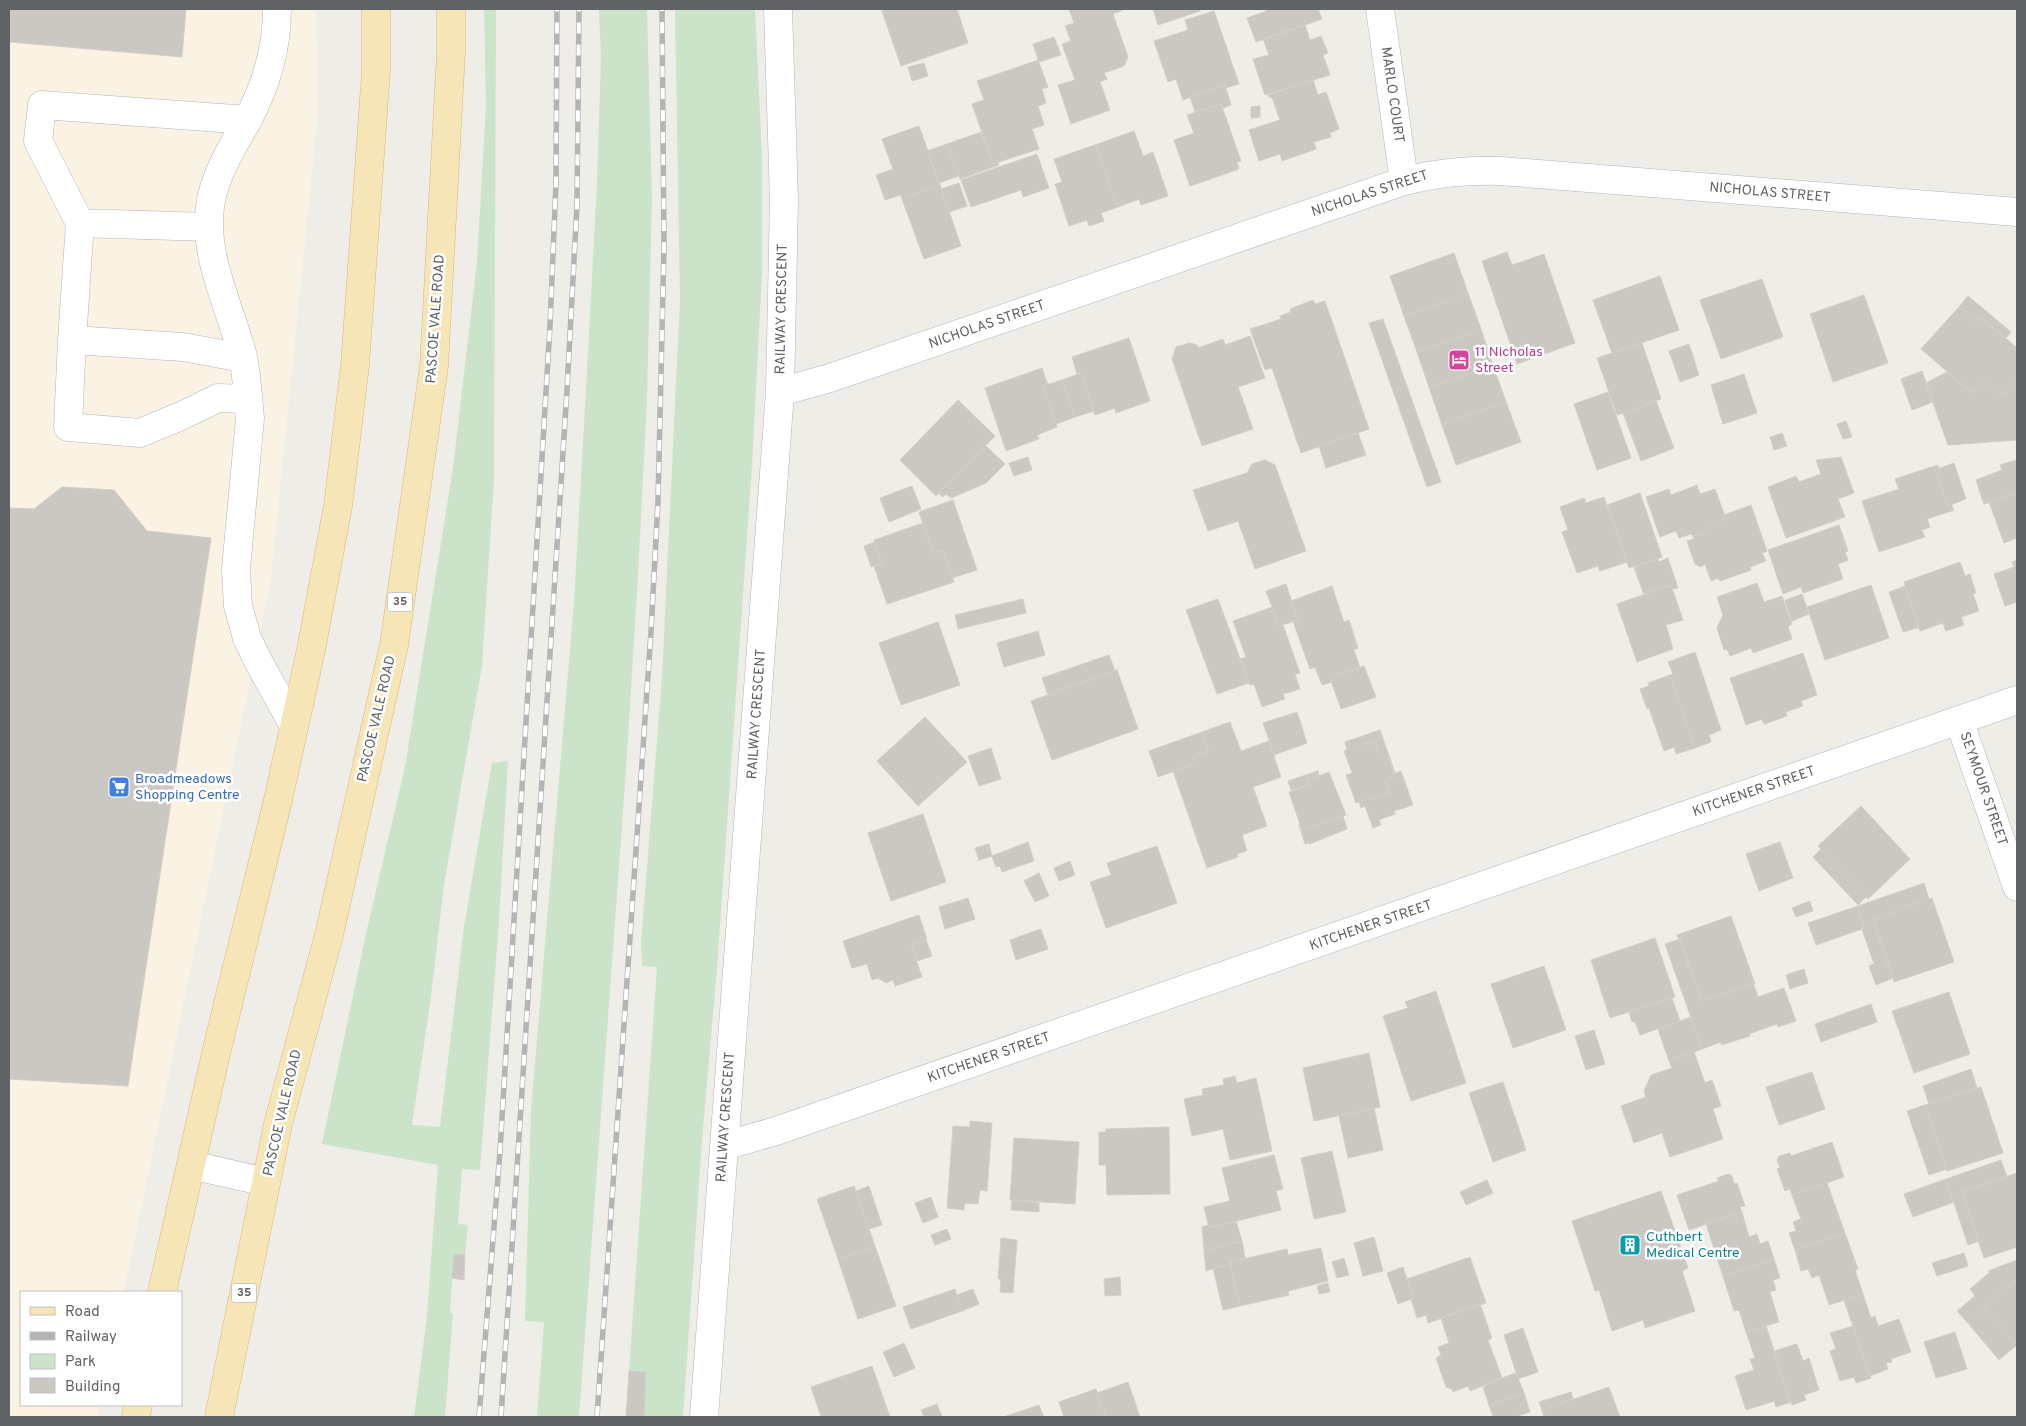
<svg xmlns="http://www.w3.org/2000/svg" width="2026" height="1426" font-family="Overpass,sans-serif">
<rect width="100%" height="100%" fill="#efede8"/>
<path fill="#faf2e2" d="M9 9H316L318 111 271 580 124 1292H21V1405H101L98 1417H9Z"/>
<path fill="#cbe3c8" d="M484 9H496L494 478 482 666 444 885 430 1004 412 1125 440 1127 464 927 492 763 508 761 499 921 480 1170 462 1169 458 1224 468 1225 465 1255 454 1254 450 1313H453L445 1417H414L427 1316 438 1165 322 1144 367 929 405 767 453 468 477 262 486 106Z
M599 9H647L652 198 647 399 638 575 626 770 579 1417H537L544 1322 525 1321 531 1110 574 602 586 390 597 183 601 57Z
M675 9H755L762 157V273L752 465 717 969 702 1140 683 1417H644L646 1372 629 1371 657 967 642 966 641 943 662 677 680 299Z"/>
<path fill="#cbc8c4" stroke="#d3cec7" d="M9 9H186L182 57 9 42Z
M889 9H957L968 43 901 66 882 11Z
M1069 9H1122L1123 10 1113 14 1128 57 1124 66 1104 73 1107 79 1100 82 1110 110 1071 124 1058 85 1075 80 1062 44 1071 41 1065 26 1074 23Z
M1153 9H1199L1200 11 1158 25Z
M1266 9H1318L1322 19 1256 42 1247 18 1267 11Z
M1214 11 1239 84 1226 88 1225 85 1183 100 1176 79 1168 82 1154 41 1188 30 1185 20Z
M1305 25 1310 40 1321 36 1328 53 1323 55 1330 75 1265 95 1253 59 1269 55 1263 39Z
M1054 37 1061 55 1039 62 1033 44Z
M1038 60 1048 87 1042 89 1046 103 1038 106 1044 125 1032 129 1039 149 993 164 972 104 984 100 977 81Z
M924 63 928 76 912 81 908 67Z
M1313 80 1318 95 1326 92 1339 129 1330 133 1331 137 1314 142 1316 149 1282 161 1280 154 1259 161 1249 130 1280 120 1272 97 1270 98 1268 95Z
M1225 85 1231 105 1223 108 1221 104 1195 112 1190 97Z
M1221 104 1241 161 1237 162 1239 169 1190 186 1174 140 1194 133 1187 115Z
M1260 106V117L1251 118V107Z
M919 126 940 185 902 199 901 195 885 200 876 175 893 169 882 139Z
M1134 131 1143 156 1153 152 1168 196 1141 205 1139 199 1118 207 1095 145Z
M981 132 993 164 998 162 999 165 960 179 947 144Z
M947 144 959 176 939 183 927 151Z
M1095 145 1118 207 1101 213 1104 221 1089 226 1087 220 1069 226 1055 184 1062 182 1054 159Z
M1037 154 1049 188 1023 197 1021 190 971 207 961 180Z
M959 183 967 206 949 212 941 189Z
M940 185 961 246 924 259 902 199Z
M1507 252 1512 265 1544 254 1575 343 1517 364 1482 261Z
M1454 253 1468 293 1404 316 1390 276Z
M1660 276 1679 330 1612 353 1593 300Z
M1762 279 1783 337 1721 359 1700 300Z
M1468 293 1481 329 1417 352 1404 316Z
M1864 295 1888 363 1833 382 1810 314Z
M1968 296 2011 332 2006 338 1981 317 1976 322 1959 307Z
M1313 300 1315 304 1325 301 1369 429 1301 453 1272 368 1265 370 1250 329 1281 319 1280 316 1291 312 1290 309Z
M1959 307 1976 322 1981 317 2017 348V379L2003 396 1983 379 1972 393 1921 349Z
M1383 319 1441 482 1427 487 1369 323Z
M1481 329 1493 365 1429 387 1417 352Z
M1250 336 1265 378 1238 387 1253 429 1202 446 1172 359 1176 347 1190 343 1197 345 1198 348 1223 339 1225 345Z
M1129 338 1150 401 1116 413 1115 408 1095 415 1081 373 1077 374 1072 357Z
M1642 343 1661 399 1617 415 1597 358Z
M1689 344 1699 375 1680 382 1669 351Z
M1493 365 1506 402 1442 425 1429 387Z
M1042 368 1048 385 1043 386 1057 427 1037 435 1039 439 1006 451 985 388Z
M1922 371 1933 402 1912 410 1901 379Z
M1947 372 1972 393 1983 379 2003 396 2017 379V440L1948 445 1926 383Z
M1081 373 1094 411 1075 417 1062 380Z
M1744 374 1757 413 1723 424 1711 385Z
M1062 380 1075 417 1056 424 1043 386Z
M1608 392 1631 458 1597 470 1574 404Z
M958 400 995 436 936 496 900 460Z
M1656 401 1674 448 1641 461 1623 413Z
M1506 402 1521 442 1456 465 1442 425Z
M1846 421 1852 437 1843 439 1837 424Z
M1358 433 1366 455 1326 468 1319 446Z
M1782 433 1787 446 1774 450 1770 437Z
M985 445 1005 464 986 483 951 498 946 494 943 497 938 493Z
M1028 457 1032 470 1014 476 1009 463Z
M1841 457 1854 493 1838 499 1845 517 1786 538 1768 487 1796 476 1799 482 1821 474 1816 460Z
M1265 460 1275 465 1306 551 1255 569 1238 521 1208 531 1193 490 1247 473 1252 464Z
M2016 460 2017 492 1984 504 1976 480 2002 470 2000 465Z
M1954 463 1966 499 1948 506 1935 470Z
M1938 465 1939 469 1935 470 1948 506 1951 504 1954 510 1927 519 1930 527 1922 530 1925 537 1879 552 1862 501 1899 489 1895 479Z
M1697 485 1700 494 1715 489 1726 519 1709 526 1710 530 1693 536 1691 534 1679 538 1676 531 1660 537 1646 497 1669 489 1671 495Z
M912 486 921 509 889 522 880 498Z
M62 487 114 490 147 531 211 538 128 1086 9 1079V508L34 509Z
M2017 492V538L2004 543 1989 502Z
M1640 493 1662 557 1629 568 1607 505Z
M1604 497 1627 562 1600 571 1598 566 1577 573 1562 532 1568 530 1560 507 1584 498 1586 503Z
M953 500 977 570 952 578 943 550 933 553 919 512Z
M1751 505 1767 551 1762 553 1766 561 1750 567 1751 570 1720 581 1718 578 1711 581 1705 564 1701 567 1695 564 1687 541 1694 539 1693 536 1710 530 1709 526 1726 519 1724 515Z
M923 523 933 553 943 550 954 582 887 604 874 566 882 563 874 540Z
M1839 525 1848 551 1845 552 1848 560 1838 564 1843 579 1803 593 1801 587 1783 594 1768 550Z
M875 542 882 563 871 567 864 546Z
M1668 558 1678 588 1673 589 1671 585 1644 595 1634 567 1658 559 1659 562Z
M2017 560V602L2005 606 1994 574 2014 567 2012 562Z
M1960 562 1965 576 1970 574 1976 593 1973 594 1979 611 1961 617 1964 625 1946 631 1943 623 1920 631 1904 582Z
M1757 583 1764 602 1782 596 1792 624 1788 626 1792 639 1753 653 1751 648 1730 656 1727 649 1724 650 1717 628 1723 615 1717 597Z
M1286 584 1298 620 1279 626 1266 591Z
M1671 585 1683 620 1666 625 1673 649 1637 662 1617 604Z
M1871 585 1889 638 1825 660 1807 607Z
M1332 586 1344 622 1349 620 1358 648 1354 650 1360 668 1330 678 1332 682 1322 685 1315 667 1310 669 1293 621 1298 620 1291 601Z
M1905 586 1920 627 1903 632 1889 592Z
M1802 594 1809 614 1792 621 1785 600Z
M1023 599 1026 613 958 629 955 615Z
M1218 599 1249 683 1217 694 1186 610Z
M1272 607 1279 626 1283 625 1300 673 1295 674 1300 689 1283 694 1285 699 1262 707 1254 684 1250 685 1249 683 1240 659 1246 657 1233 621Z
M938 622 960 685 901 705 879 643Z
M1038 631 1045 655 1004 667 997 643Z
M1695 652 1721 730 1709 735 1711 742 1695 748 1670 675 1673 674 1668 662Z
M1803 653 1817 695 1801 701 1803 706 1786 712 1787 716 1764 724 1762 719 1746 725 1730 678Z
M1109 655 1115 671 1048 695 1042 678Z
M1364 666 1376 697 1341 709 1330 678Z
M1117 670 1138 729 1052 760 1031 701Z
M1670 675 1695 748 1676 754 1674 747 1664 751 1649 708 1647 709 1640 689 1649 686 1648 683Z
M1297 712 1307 743 1274 755 1263 723Z
M925 717 967 762 918 806 877 761Z
M1230 722 1241 751 1269 741 1281 777 1253 787 1267 826 1242 835 1247 851 1237 854 1238 857 1207 868 1173 771 1196 763 1193 757 1209 751 1202 732Z
M1380 730 1395 773 1401 771 1413 805 1394 811 1395 814 1379 820 1381 825 1373 828 1365 806 1361 808 1359 802 1389 792 1385 781 1395 777 1387 755 1380 757 1374 740 1347 750 1345 742Z
M1202 732 1209 751 1193 757 1196 763 1158 777 1149 751Z
M1374 740 1380 757 1387 755 1395 777 1385 781 1389 792 1356 803 1346 775 1352 773 1344 751Z
M991 748 1001 779 979 786 968 756Z
M1318 771 1319 776 1307 780 1309 785 1291 790 1288 781Z
M1329 772 1346 815 1302 830 1289 792 1309 785 1307 780Z
M1861 806 1910 859 1868 899 1818 846Z
M923 814 946 882 891 901 868 833Z
M1343 816 1347 829 1309 844V842L1305 844 1299 825H1300L1302 830Z
M1028 842 1034 861 1002 872 1000 866 996 867 992 856Z
M1780 842 1793 878 1759 891 1746 854Z
M989 844 992 856 979 860 975 848Z
M1157 846 1177 903 1106 928 1090 882 1111 875 1107 863Z
M1821 849 1866 897 1858 905 1813 857Z
M1070 861 1075 875 1059 881 1054 868Z
M1039 873 1049 896 1035 902 1024 881Z
M1924 883 1929 899 1873 919 1893 978 1876 985 1869 966 1874 964 1862 929 1865 928 1858 906Z
M968 898 975 919 945 929 939 907Z
M1932 898 1954 962 1894 982 1873 919Z
M1810 901 1813 911 1796 917 1792 908Z
M1858 906 1865 928 1816 945 1808 923Z
M919 915 927 939 911 945 922 977 895 986 893 980 886 983 878 978 872 980 867 964 852 968 843 941Z
M1731 916 1755 984 1702 1001 1677 935Z
M1041 929 1048 949 1016 960 1010 940Z
M1655 938 1675 997 1610 1018 1591 960Z
M1680 939 1702 1001 1753 983 1758 997 1784 988 1796 1021 1778 1027 1777 1024 1749 1034 1750 1036 1721 1045V1042L1702 1049 1665 944Z
M926 940 932 956 917 961 911 945Z
M1544 966 1566 1030 1513 1048 1491 984Z
M1804 969 1808 983 1790 989 1786 975Z
M1436 991 1466 1083 1411 1101 1383 1016 1408 1008 1405 1002Z
M1949 992 1970 1054 1914 1073 1892 1011Z
M1672 998 1680 1021 1640 1035 1635 1022H1632L1629 1012Z
M1871 1004 1877 1022 1821 1042 1815 1024Z
M1691 1017 1702 1049 1669 1061 1658 1029Z
M1594 1030 1605 1064 1586 1070 1575 1036Z
M1694 1052 1705 1083 1712 1080 1721 1106 1713 1109 1723 1139 1670 1157 1662 1133 1634 1143 1621 1106 1646 1097 1644 1091 1651 1075 1672 1068 1669 1061Z
M1369 1053 1380 1107 1314 1121 1303 1068Z
M1971 1069 1977 1088 1929 1104 1923 1086Z
M1812 1072 1825 1109 1779 1125 1766 1087Z
M1235 1076 1237 1083 1256 1078 1272 1151 1230 1160 1223 1129 1192 1136 1184 1099 1203 1095 1202 1089 1224 1085 1223 1079Z
M1503 1082 1526 1150 1493 1162 1469 1093Z
M1981 1087 2003 1153 1947 1171 1925 1105Z
M1925 1105 1947 1169 1929 1175 1907 1111Z
M1374 1108 1383 1150 1348 1158 1339 1116Z
M970 1121 992 1123 987 1191 980 1190 978 1204 965 1203 964 1210 947 1208 953 1126 970 1127Z
M1169 1127 1170 1194 1107 1195 1106 1165H1099V1132H1106V1129Z
M1014 1138 1079 1142 1075 1204 1010 1200Z
M1832 1142 1844 1177 1792 1195 1790 1189 1785 1191 1777 1169 1780 1168 1777 1160 1779 1156 1790 1153 1791 1156Z
M1332 1151 1346 1212 1314 1219 1301 1158Z
M1274 1155 1283 1189 1276 1191 1281 1210 1209 1228 1204 1207 1230 1201 1222 1168Z
M2001 1160 2007 1177 1962 1192 1979 1241 1968 1245 1946 1179Z
M2017 1173V1247L1984 1258 1962 1192Z
M1728 1174 1732 1176 1734 1184 1737 1183 1745 1206 1740 1207 1742 1212 1689 1230 1677 1195 1719 1181 1717 1178Z
M1946 1179 1954 1202 1913 1217 1904 1194Z
M1487 1180 1493 1193 1466 1205 1460 1192Z
M1827 1183 1845 1233 1795 1250 1789 1233 1796 1231 1793 1222 1801 1219 1792 1195Z
M854 1186 875 1246 838 1259 817 1199Z
M869 1186 882 1225 869 1229 856 1191Z
M1661 1191 1688 1268 1682 1271 1695 1311 1645 1328 1643 1320 1612 1331 1599 1290 1595 1291 1572 1221Z
M931 1197 938 1217 923 1223 915 1203Z
M1012 1200 1039 1203V1212L1011 1210Z
M1742 1212 1749 1237 1757 1234 1760 1244 1768 1241 1774 1259 1723 1276 1706 1224Z
M1236 1221 1242 1241 1204 1250 1202 1227 1209 1225V1228Z
M947 1229 951 1239 935 1245 931 1235Z
M1845 1233 1858 1269 1855 1270 1863 1294 1829 1305 1819 1275 1812 1278 1808 1269 1801 1271 1795 1250Z
M1374 1237 1383 1271 1363 1276 1354 1243Z
M1001 1238 1017 1240 1013 1293 1000 1292 1001 1279H998Z
M1242 1241 1245 1258 1230 1262V1264L1206 1271 1204 1250Z
M875 1246 896 1306 858 1319 838 1259Z
M1321 1248 1328 1281 1288 1291 1289 1295 1240 1306 1230 1262 1287 1249 1288 1255Z
M1964 1253 1968 1266 1937 1276 1932 1263Z
M454 1254 465 1255 464 1280 452 1278Z
M1470 1257 1486 1303 1428 1323 1426 1315 1417 1318 1411 1299 1414 1298 1407 1279Z
M1344 1258 1349 1275 1337 1278 1332 1262Z
M1774 1259 1780 1278 1773 1280 1776 1290 1770 1292 1779 1322 1746 1332 1739 1310 1734 1311 1723 1276Z
M2017 1260V1279L1967 1322 1957 1311 1975 1296 1970 1289 1990 1272 1988 1271Z
M1230 1264 1240 1306 1223 1310 1213 1268Z
M1403 1267 1414 1298 1398 1304 1387 1273Z
M1120 1277 1121 1295 1105 1296 1104 1279Z
M2017 1279V1345L1984 1307Z
M1328 1283 1330 1292 1319 1294 1317 1286Z
M955 1289 962 1311 911 1329 903 1307Z
M973 1289 979 1304 962 1311 957 1295Z
M1863 1294 1871 1318 1875 1316 1878 1326 1899 1319 1911 1352 1891 1359 1892 1362 1886 1363 1888 1369 1870 1376 1844 1300Z
M1480 1304 1492 1338 1488 1340 1502 1378 1470 1391 1468 1386 1453 1392 1452 1389 1446 1387 1436 1358 1441 1355 1438 1347 1449 1343 1441 1318Z
M1984 1307 2017 1345 1999 1360 1967 1322Z
M1766 1326 1791 1402 1776 1407 1774 1401 1746 1410 1735 1376 1754 1370 1750 1359 1755 1358 1746 1332Z
M1853 1326 1871 1378 1856 1383 1854 1377 1840 1381 1830 1351 1836 1349 1830 1333Z
M1523 1328 1538 1372 1518 1379 1504 1335Z
M1955 1332 1967 1369 1936 1378 1924 1342Z
M904 1343 915 1368 894 1377 883 1352Z
M1797 1344 1803 1361 1809 1358 1819 1390 1804 1395 1806 1400 1792 1405 1774 1351Z
M872 1366 890 1417H821L811 1387Z
M629 1371 646 1372 644 1417H626Z
M1516 1373 1524 1393 1489 1405 1483 1387 1486 1386 1485 1384Z
M1128 1382 1140 1417H1106L1097 1393Z
M1609 1387 1620 1417H1544L1542 1410Z
M1096 1389 1106 1417H1064L1059 1402Z
M1571 1392 1573 1399 1542 1410 1539 1402Z
M1524 1393 1530 1412 1515 1417H1493L1489 1405Z
M937 1404 942 1417H924L921 1410Z
M1039 1405 1044 1417H1003Z"/>
<g fill="none" stroke-linecap="round" stroke-linejoin="round">
<g stroke="#b3b5b8" stroke-width="29">
<path id="minor" d="M277 9C277 48 266 86 247 121 233 146 217 171 211 200 201 255 230 305 243 357 247 377 248 398 250 418L236 569 238 606 247 638 257 659 294 726
M1380 9 1404 181
M80 223 38 141 42 105 248 120
M72 340 80 223 208 227
M243 358 183 347 72 340 68 427 140 433 181 416 218 398 248 399
M780 392 830 378 1404 181C1439 173 1464 170 1500 171L2017 212
M1959 720 2017 887
M724 1146 776 1131 2017 700
M191 1165 266 1182
M704 1417 780 392 784 200 778 9"/>
</g>
<g stroke="#e0b670" stroke-width="29">
<path id="major" d="M162 1292 217 1049 278 800 311 650 338 506 355 365 376 71V9
M136 1417 138 1405
M219 1417 278 1124 329 935 394 645 434 366 451 52V9"/>
</g>
<use href="#minor" stroke="#fff" stroke-width="28"/>
<use href="#major" stroke="#f5e5b7" stroke-width="28"/>
<g stroke="#b3b4b4" stroke-width="5.5">
<path id="rail" d="M479 1417 500 1151 550 326 556 183 557 9
M501 1417 567 390 577 205 579 9
M597 1417 651 632 658 501 664 247 662 9"/>
</g>
<use href="#rail" stroke="#fff" stroke-width="4" stroke-dasharray="11" stroke-linecap="butt"/>
</g>
<defs>
<g id="hotel-square" transform="scale(1.125)"><rect x="-9" y="-9" width="18" height="18" rx="4" fill="#d1479c" stroke="#fff"/><path d="M-6-4.5h1.5V1H6V5H4.5V3h-9V5H-6ZM-4 0a1.8 1.8 0 1 1 3.6 0ZM.5 0V-2.5h3Q6-2.5 6 0Z" fill="#fff"/></g>
<g id="supermarket-square" transform="scale(1.125)"><rect x="-9" y="-9" width="18" height="18" rx="4" fill="#3f7fe0" stroke="#fff"/><path d="M-6-5.5h2.5l.6 2H6L4.5 2H-2.5L-4.4-4H-6ZM-1.5 3.2a1.3 1.3 0 1 0 .1 0ZM3 3.2a1.3 1.3 0 1 0 .1 0Z" fill="#fff"/></g>
<g id="building-square" transform="scale(1.125)"><rect x="-9" y="-9" width="18" height="18" rx="4" fill="#0f9aa8" stroke="#fff"/><path d="M-4-6H4V6H1V3H-1V6H-4ZM-2.5-4.3h1.7v1.8h-1.7ZM.8-4.3h1.7v1.8H.8ZM-2.5-1h1.7V.8h-1.7ZM.8-1h1.7V.8H.8Z" fill="#fff"/></g>
</defs>
<g fill-rule="evenodd">
<use href="#hotel-square" x="1459" y="360"/>
<use href="#supermarket-square" x="119" y="787"/>
<use href="#building-square" x="1630" y="1245"/>
</g>
<g text-anchor="middle" dominant-baseline="central" stroke-width="5" stroke-linejoin="round" paint-order="stroke">
<g fill="#fff" stroke="#8f9294" stroke-width="1">
<rect x="387.5" y="592.5" width="25" height="19" rx="4"/>
<rect x="231.5" y="1283.5" width="25" height="19" rx="4"/>
</g>
<g font-size="12" font-weight="bold" fill="#5f6366">
<text x="400" y="602">35</text>
<text x="244" y="1293">35</text>
</g>
<g font-size="14" fill="#5f6366" stroke="#fff">
<text transform="translate(1392 95) rotate(82)">MARLO COURT</text>
<text transform="translate(1770 193) rotate(5)">NICHOLAS STREET</text>
<text transform="translate(1370 194) rotate(-18)">NICHOLAS STREET</text>
<text transform="translate(782 309) rotate(-89)">RAILWAY CRESCENT</text>
<text transform="translate(436 319) rotate(-86)">PASCOE VALE ROAD</text>
<text transform="translate(987 325) rotate(-19)">NICHOLAS STREET</text>
<text transform="translate(757 714) rotate(-86)">RAILWAY CRESCENT</text>
<text transform="translate(377 719) rotate(-77)">PASCOE VALE ROAD</text>
<text transform="translate(1983 789) rotate(71)">SEYMOUR STREET</text>
<text transform="translate(1754 792) rotate(-19)">KITCHENER STREET</text>
<text transform="translate(1371 926) rotate(-19)">KITCHENER STREET</text>
<text transform="translate(989 1058) rotate(-19)">KITCHENER STREET</text>
<text transform="translate(283 1113) rotate(-77)">PASCOE VALE ROAD</text>
<text transform="translate(726 1117) rotate(-86)">RAILWAY CRESCENT</text>
</g>
<g font-size="14" fill="#b23c85" stroke="#fff" text-anchor="start">
<text x="1475" y="352">11 Nicholas<tspan x="1475" dy="16">Street</tspan></text>
</g>
<g font-size="14" fill="#366cbe" stroke="#fff" text-anchor="start">
<text x="135" y="779">Broadmeadows<tspan x="135" dy="16">Shopping Centre</tspan></text>
</g>
<g font-size="14" fill="#0d838f" stroke="#fff" text-anchor="start">
<text x="1646" y="1237">Cuthbert<tspan x="1646" dy="16">Medical Centre</tspan></text>
</g>
</g>
<rect width="2026" height="1426" fill="none" stroke="#5f6366" stroke-width="20"/>
<rect x="20" y="1291" width="162" height="115" fill="#ffffff" stroke="#bfc1c2"/>
<rect x="30" y="1307" width="25" height="8" fill="#f5e5b7" stroke="#bfc1c2"/>
<text x="65" y="1316" font-size="15" fill="#5f6366">Road</text>
<rect x="30" y="1332" width="25" height="8" fill="#b3b4b4" stroke="#bfc1c2"/>
<text x="65" y="1341" font-size="15" fill="#5f6366">Railway</text>
<rect x="30" y="1354" width="25" height="15" fill="#cbe3c8" stroke="#bfc1c2"/>
<text x="65" y="1366" font-size="15" fill="#5f6366">Park</text>
<rect x="30" y="1378" width="25" height="15" fill="#cbc8c4" stroke="#bfc1c2"/>
<text x="65" y="1391" font-size="15" fill="#5f6366">Building</text>
</svg>
